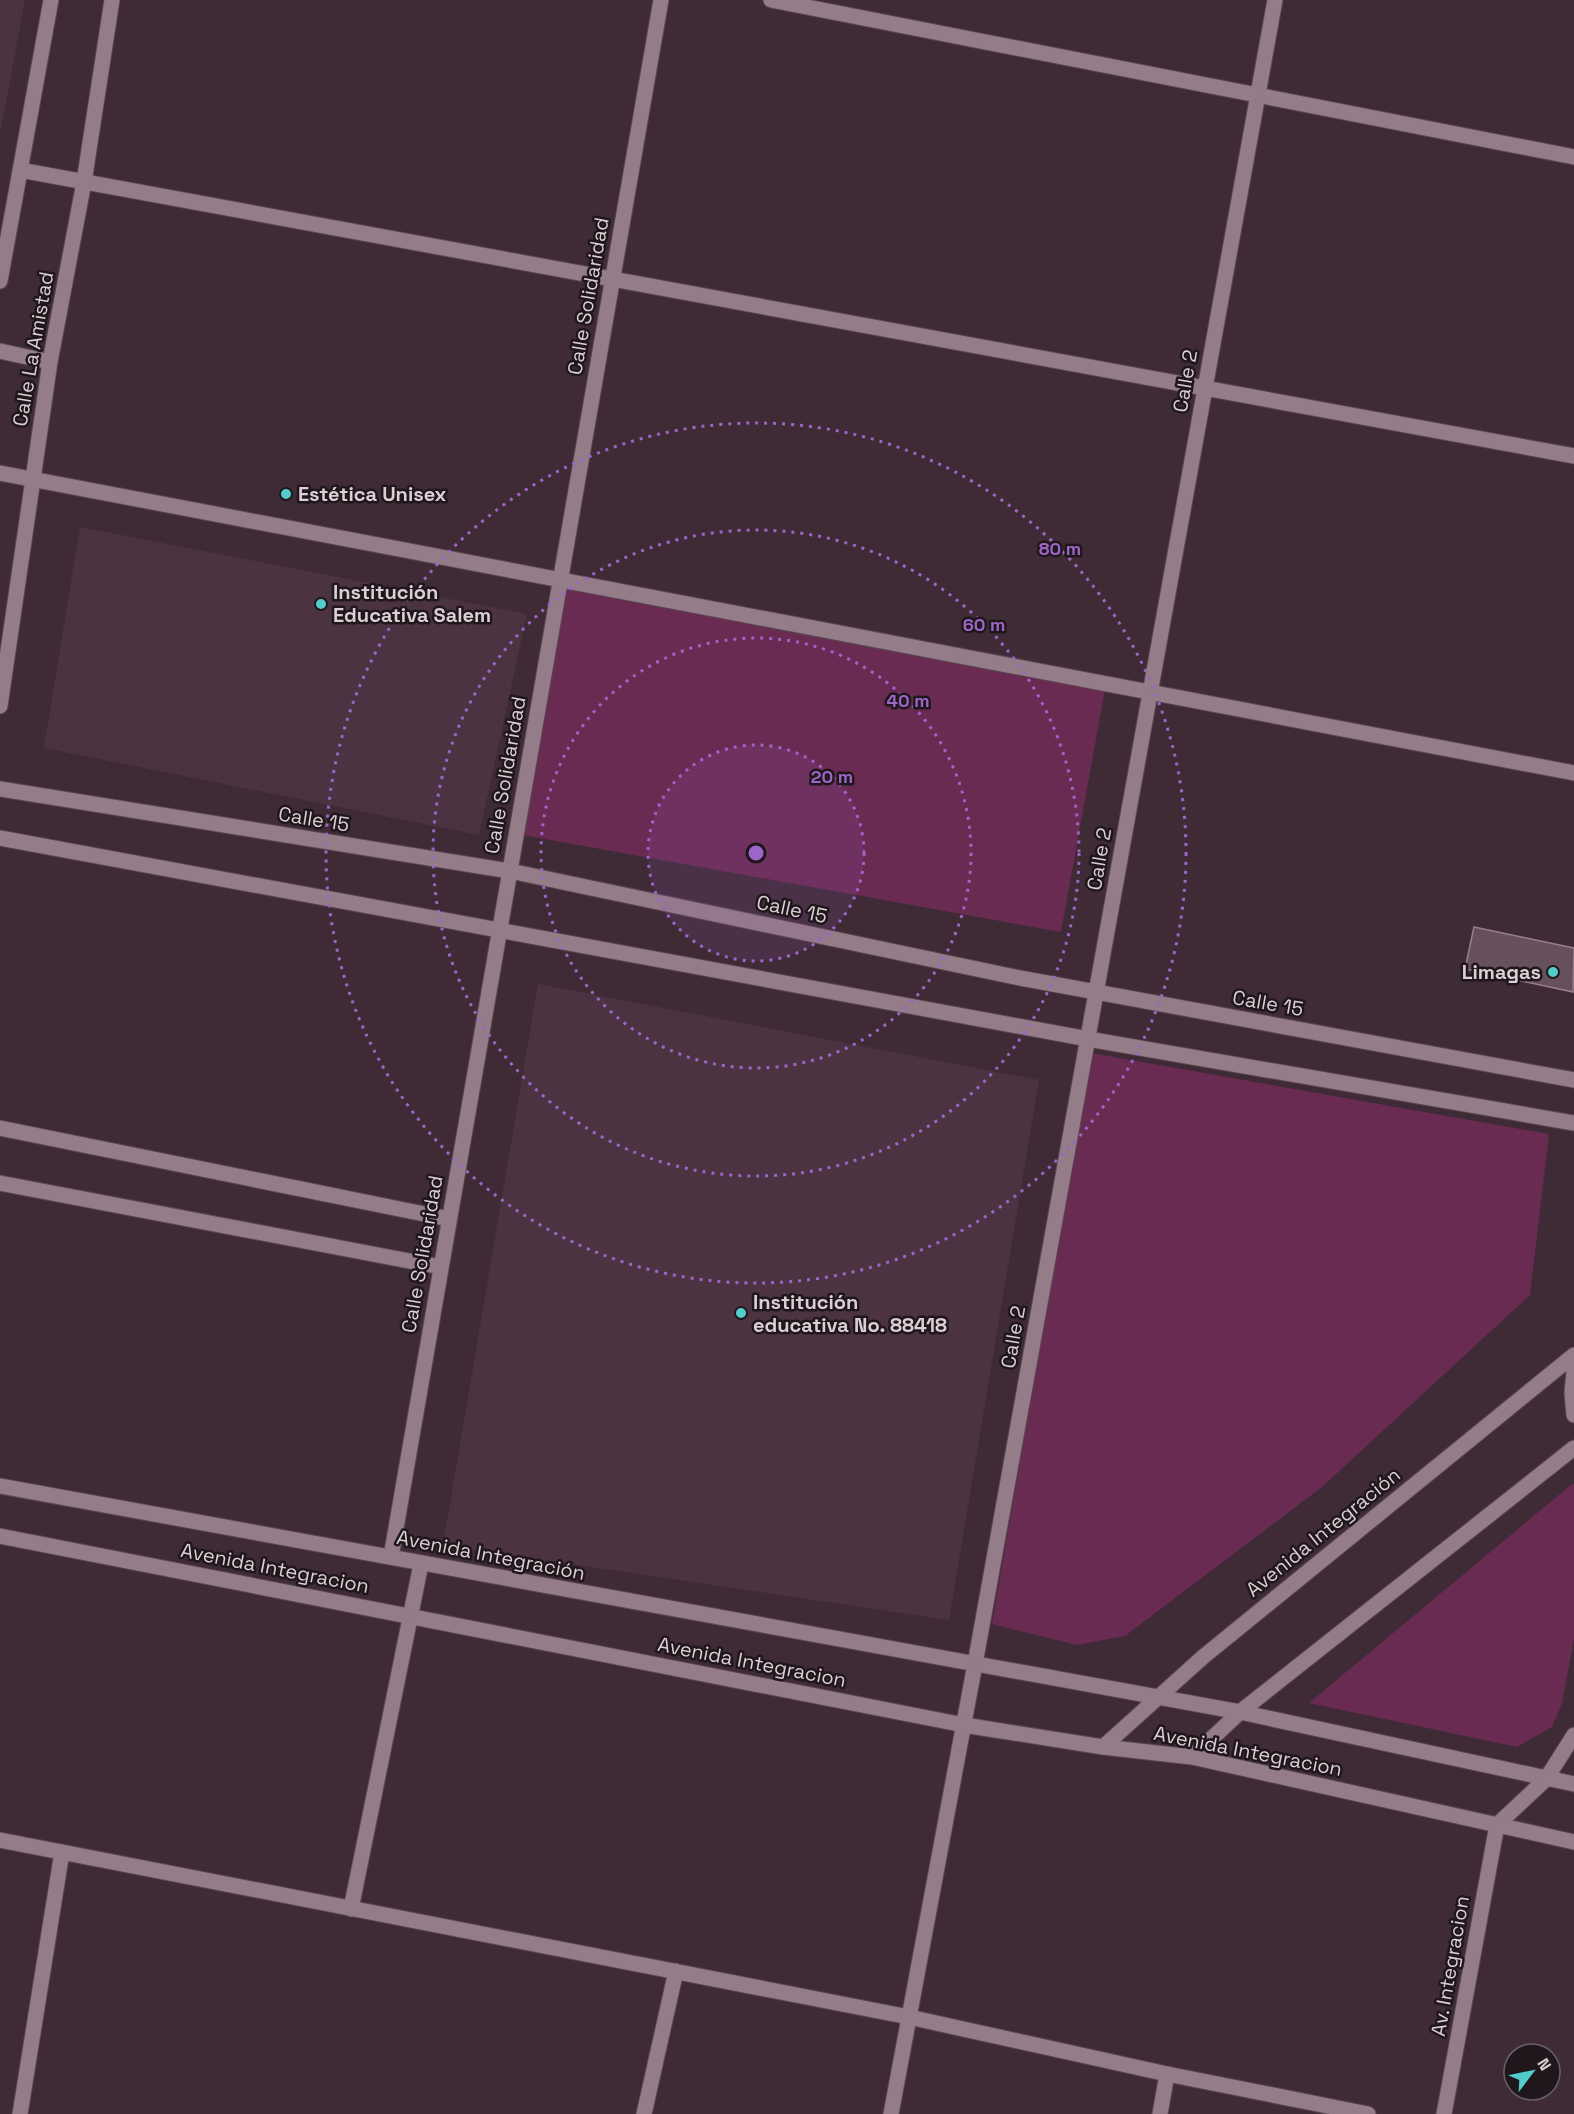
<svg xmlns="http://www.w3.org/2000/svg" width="1574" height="2114" font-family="'Space Grotesk',sans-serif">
<rect width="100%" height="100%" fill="#3f2b36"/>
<path fill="#4c3342" d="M0 0H25L0 134Z
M80 527 527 614 479 835 44 748Z
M538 984 1039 1080 949 1620 443 1545Z"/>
<path fill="#692b52" d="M568 580 1106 684 1061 932 523 835Z
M1091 1053 1549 1134 1530 1295 1322 1487 1125 1636 1077 1645 992 1624Z
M1572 1484H1574V1639L1562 1703 1552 1727 1517 1747 1309 1703Z"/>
<path fill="#66505c" stroke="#977f8c" stroke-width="1.5" d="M1474 927 1574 948 1573 992 1465 969Z"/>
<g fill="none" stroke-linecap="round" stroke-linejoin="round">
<g stroke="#584751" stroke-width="17">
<path id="minor" d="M20 170 1574 456
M0 281 51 0
M0 351 50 362
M0 473 1574 773
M0 706 50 362 84 182 112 0
M0 789 510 871 1020 978 1574 1080
M0 838 1088 1039 1574 1123
M0 1128 449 1219
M0 1183 441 1267
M391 1557 661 0
M0 1840 909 2017 1167 2074 1368 2114
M351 1909 421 1564
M20 2114 62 1852
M644 2114 676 1971
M891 2114 975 1664 1275 0
M1160 2114 1167 2074
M1444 2114 1497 1825 1546 1779 1574 1735"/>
</g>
<g stroke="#584751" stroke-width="17">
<path id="tertiary" d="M771 0 1574 157"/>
</g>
<g stroke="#584751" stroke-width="17">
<path id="secondary" d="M1574 1371 1572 1393 1574 1415
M0 1486 1240 1712 1574 1784
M0 1536 964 1725 1103 1747 1192 1757 1574 1842
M1103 1747 1203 1657 1574 1355
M1192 1757 1240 1712 1574 1448"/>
</g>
<use href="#minor" stroke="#947c89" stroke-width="15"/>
<use href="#tertiary" stroke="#947c89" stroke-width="15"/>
<use href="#secondary" stroke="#947c89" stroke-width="15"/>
</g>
<circle cx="756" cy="853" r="108" fill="#9d65c7" fill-opacity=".12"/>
<g fill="none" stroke="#9d65c7" stroke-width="3" stroke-dasharray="3 6">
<circle cx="756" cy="853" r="108"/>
<circle cx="756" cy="853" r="215"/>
<circle cx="756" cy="853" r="323"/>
<circle cx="756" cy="853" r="430"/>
</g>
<g fill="#52cdcb" stroke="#20171c" stroke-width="2">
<circle cx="286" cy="494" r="6"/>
<circle cx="321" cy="604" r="6"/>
<circle cx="1553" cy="972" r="6"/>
<circle cx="741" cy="1313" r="6"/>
</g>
<g text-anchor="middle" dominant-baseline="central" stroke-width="5" stroke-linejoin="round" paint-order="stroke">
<g font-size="20" fill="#dcced5" stroke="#20171c">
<text transform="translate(588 296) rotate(-80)">Calle Solidaridad</text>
<text transform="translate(33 349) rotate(-80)">Calle La Amistad</text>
<text transform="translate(1185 381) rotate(-80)">Calle 2</text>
<text transform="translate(505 775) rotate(-80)">Calle Solidaridad</text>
<text transform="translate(314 819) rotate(9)">Calle 15</text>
<text transform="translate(1099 859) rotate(-80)">Calle 2</text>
<text transform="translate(792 909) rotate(12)">Calle 15</text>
<text transform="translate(1268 1003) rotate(10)">Calle 15</text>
<text transform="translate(422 1254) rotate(-80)">Calle Solidaridad</text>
<text transform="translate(1013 1337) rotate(-80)">Calle 2</text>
<text transform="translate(1323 1532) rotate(-39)">Avenida Integración</text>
<text transform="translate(491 1555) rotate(11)">Avenida Integración</text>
<text transform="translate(275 1568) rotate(11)">Avenida Integracion</text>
<text transform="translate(752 1662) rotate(11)">Avenida Integracion</text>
<text transform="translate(1248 1751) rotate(11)">Avenida Integracion</text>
<text transform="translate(1450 1966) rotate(-80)">Av. Integracion</text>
</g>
<g font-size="20" font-weight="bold" fill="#dcced5" stroke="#20171c" text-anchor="start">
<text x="298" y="494">Estética Unisex</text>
<text x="333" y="592">Institución<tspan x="333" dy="23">Educativa Salem</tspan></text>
<text x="1541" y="972" text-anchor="end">Limagas</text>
<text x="753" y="1302">Institución<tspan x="753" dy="23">educativa No. 88418</tspan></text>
</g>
</g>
<circle cx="756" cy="853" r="9" fill="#9d65c7" stroke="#20171c" stroke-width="3"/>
<g font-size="18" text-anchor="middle" font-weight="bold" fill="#9d65c7" stroke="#20171c" stroke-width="5" stroke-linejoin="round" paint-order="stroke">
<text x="1060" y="555">80 m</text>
<text x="984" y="631">60 m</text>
<text x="908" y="707">40 m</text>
<text x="832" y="783">20 m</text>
</g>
<g transform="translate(1532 2072) rotate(58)"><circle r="28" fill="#20171c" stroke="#6b6066" stroke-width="1.5"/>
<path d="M0-4.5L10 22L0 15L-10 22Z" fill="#52cdcb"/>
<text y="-9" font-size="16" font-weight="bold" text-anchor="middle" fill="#dcced5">N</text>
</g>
</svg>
